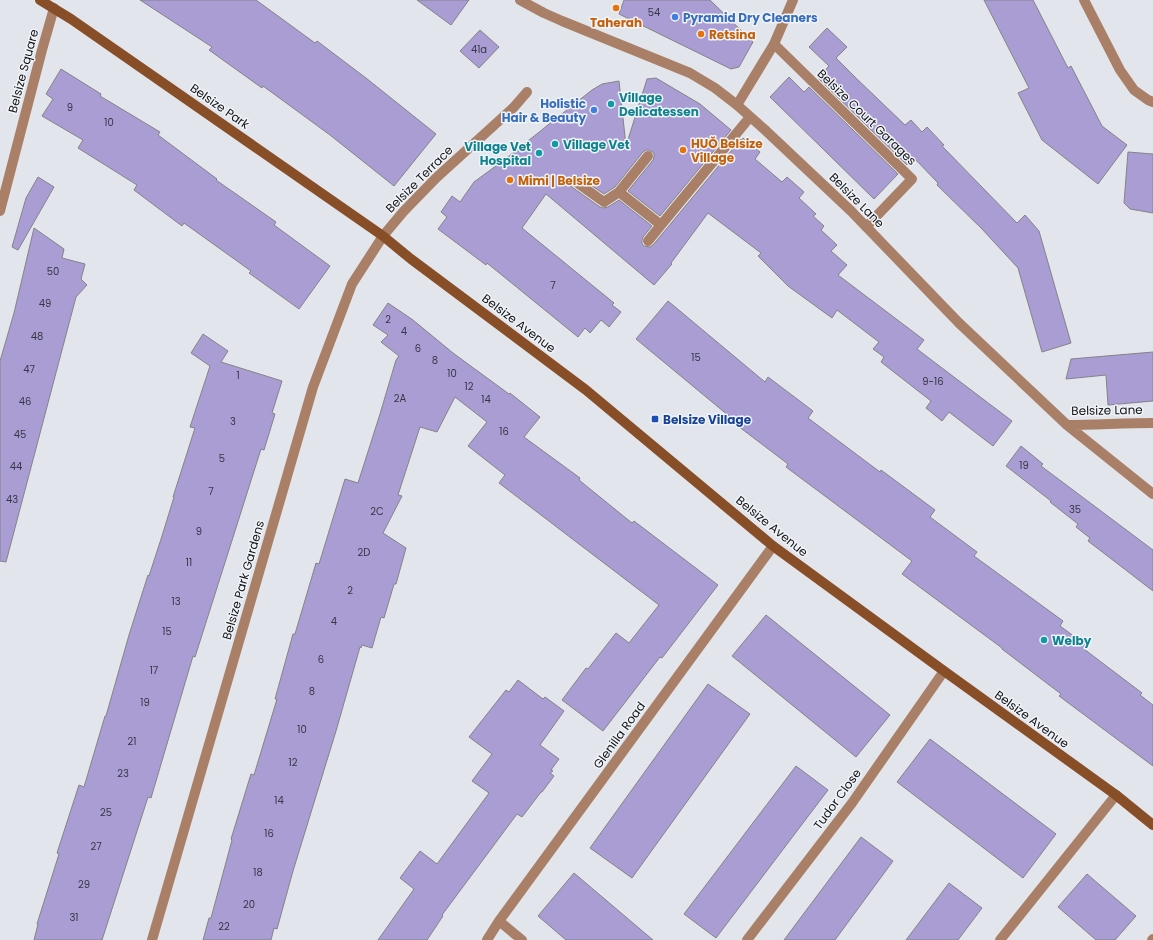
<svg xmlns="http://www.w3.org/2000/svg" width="1153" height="940" font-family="Poppins,sans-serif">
<rect width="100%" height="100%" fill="#e2e5eb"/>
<path fill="#a99dd4" stroke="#848388" d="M140 0H256L315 43 317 41 366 78 436 134 394 186 330 135 263 86 262 88 209 50 212 47Z
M417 0H469L451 25Z
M624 0H710L753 42 739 67 731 69 619 14Z
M984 0H1033L1068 68 1071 66 1102 126 1127 145 1098 184 1042 140 1018 93 1029 88Z
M827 28 847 47 836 58 857 79 905 125 911 120 922 132 927 127 944 145 942 146 1017 223 1025 215 1039 231 1071 343 1042 352 1018 268 982 229 937 185 938 183 914 158 907 165 818 78 829 66 809 47Z
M480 30 499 47 479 68 460 51Z
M61 69 101 94 100 96 160 132 158 135 217 179 216 180 276 222 274 225 330 266 299 309 249 273 251 271 184 223 182 226 134 190 137 185 78 148 83 140 42 116 53 99 46 94Z
M789 77 804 92 809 87 898 174 874 199 770 97Z
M656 78 700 104 731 130 660 216 628 191 653 160 654 157V153L649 150H646L643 152 615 187 604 194 577 176H574L571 179 570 182 572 187 600 207 603 208 608 207 619 200 652 226 643 237 642 240V244L644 246 650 247 653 245 741 139 742 140 743 138 760 152 755 159 782 182 787 177 804 192 799 198 816 214 813 216 824 226 821 230 837 245 831 251 847 265 838 275 924 340 917 349 1012 421 993 446 949 412 942 421 926 408 931 401 881 362 884 357 873 349 879 342 837 310 832 318 788 286 758 256 761 253 708 213 671 263 672 264 654 285 546 194 522 228 614 303 612 305 621 312 609 327 601 320 590 333 585 328 578 337 487 263 486 265 438 229 447 217 441 212 452 196 460 202 474 182 504 160 592 90 602 84 619 81 626 146 647 79Z
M1128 152 1153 154V213L1130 209 1124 203Z
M38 177 54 187 18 250 12 247 26 198Z
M34 228 64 249 62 258 85 264 81 279 87 285 76 297 6 562 0 561V361L14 313Z
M668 301 765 382 768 377 813 411 808 418 880 472 881 470 935 510 930 517 977 552 974 556 1063 621 1060 626 1086 645 1084 649 1142 693 1140 695 1153 705V766L1059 696 1061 694 1002 649V648L902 574 912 561 786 467 788 464 734 423 735 421 636 339Z
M388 303 413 320 453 353 509 394 510 393 540 417 524 437 580 478 579 480 632 523 634 521 718 585 662 658 660 657 603 731 562 700 586 668 588 669 616 633 629 643 659 605 499 483 505 475 468 446 487 422 455 397 437 432 420 427 398 495 402 496 383 533 406 548 396 584H394L384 618 381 617 372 648 362 645 361 648 360 647 336 731 293 871 277 929 274 928 271 940H203L209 918H211L232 840 231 839 251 774 254 775 277 699H275L293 634H295L316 563 319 564 345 479 358 483 380 414 396 360 399 356 381 342 388 335 373 325Z
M203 334 228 351 221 362 282 381 272 413 275 414 264 450 261 449 195 657 193 656 151 798 148 797 102 940H34L38 924H37L59 854 57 853 79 785 84 787 105 716H106L129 635 148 575 149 576 162 536 174 497H173L195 428 190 427 210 366 191 353Z
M1153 352V401L1108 405 1106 375 1066 379 1071 359Z
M1021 446 1043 464 1041 466 1153 550V591L1088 541 1090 538 1076 527 1078 524 1050 502 1051 501 1006 466Z
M766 615 890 715 856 757 732 656Z
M518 680 543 699 545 697 564 711 540 745 559 759 551 770 553 771 550 773 554 776 542 792H541L522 817 517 814 442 915 443 916 427 940H378L414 889 400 878 420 851 437 864 489 793 472 781 492 754 469 737 506 690 509 692Z
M708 684 750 714 632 878 590 848Z
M930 739 1056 834 1023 878 897 782Z
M796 766 828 790 716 938 684 914Z
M861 837 893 861 835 940H784Z
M574 873 653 940H566L538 916Z
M1087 874 1136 916 1115 940H1096L1058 907Z
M949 883 982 908 958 940H906Z"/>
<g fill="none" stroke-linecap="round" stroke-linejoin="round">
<path stroke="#a98067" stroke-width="10" d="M520 0 544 13 562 21 690 73 715 88 737 105 764 129 851 211 959 323 1067 425 1153 494
M1084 0 1120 70 1134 90 1148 100 1153 102
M774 44 912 179 866 227
M737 105 774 44 793 0
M648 156 619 192 661 225 750 117
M576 182 604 202 619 192
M0 211 42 50 54 8
M648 241 661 225
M1067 425C1095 425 1124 423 1153 423
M499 921 522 940
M152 940 313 387 352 284 383 236 403 212 436 178 514 107 527 92
M487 940 499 921 773 546
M747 940 852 803 944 671
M1000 940 1116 795
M1152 940 1153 939"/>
<path stroke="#884e28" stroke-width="10" d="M40 0 71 19 383 236 411 259 586 390 773 546 944 671 1116 795 1153 825"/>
</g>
<g fill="#e8710a" stroke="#f0f3f8" stroke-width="1.5">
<circle cx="616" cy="8" r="4"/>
<circle cx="701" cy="34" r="4"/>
<circle cx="683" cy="150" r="4"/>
<circle cx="510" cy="180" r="4"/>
</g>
<g fill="#3f7fe0" stroke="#f0f3f8" stroke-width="1.5">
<circle cx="675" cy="17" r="4"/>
<circle cx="594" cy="110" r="4"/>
</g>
<g fill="#0f9aa8" stroke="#f0f3f8" stroke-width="1.5">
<circle cx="611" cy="104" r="4"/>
<circle cx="555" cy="144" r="4"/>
<circle cx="539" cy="153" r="4"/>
<circle cx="1044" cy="640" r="4"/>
</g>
<rect fill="#1a4fb4" stroke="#f0f3f8" stroke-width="1.5" x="651" y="415" width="8" height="8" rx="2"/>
<g text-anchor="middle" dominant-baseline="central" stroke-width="3" stroke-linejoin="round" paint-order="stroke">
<g font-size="10" fill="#383645">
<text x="654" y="12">54</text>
<text x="479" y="49">41a</text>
<text x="70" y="107">9</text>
<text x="109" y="122">10</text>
<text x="53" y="271">50</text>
<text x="553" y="285">7</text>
<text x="45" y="303">49</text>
<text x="388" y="319">2</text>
<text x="404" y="331">4</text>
<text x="37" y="336">48</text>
<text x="418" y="348">6</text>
<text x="696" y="357">15</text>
<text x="435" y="360">8</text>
<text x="29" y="369">47</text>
<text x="452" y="373">10</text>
<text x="238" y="375">1</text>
<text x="933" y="381">9-16</text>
<text x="469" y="386">12</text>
<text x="400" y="398">2A</text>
<text x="486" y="399">14</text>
<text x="25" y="401">46</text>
<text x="233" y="421">3</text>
<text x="504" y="431">16</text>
<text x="20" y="434">45</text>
<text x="222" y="458">5</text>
<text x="1024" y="465">19</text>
<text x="16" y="466">44</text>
<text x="211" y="491">7</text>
<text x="12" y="499">43</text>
<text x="1075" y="509">35</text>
<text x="377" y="511">2C</text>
<text x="199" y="531">9</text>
<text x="364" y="552">2D</text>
<text x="189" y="562">11</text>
<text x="350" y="590">2</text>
<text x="176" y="601">13</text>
<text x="334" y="621">4</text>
<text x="167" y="631">15</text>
<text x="321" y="659">6</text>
<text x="154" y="670">17</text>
<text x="312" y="691">8</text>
<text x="145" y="702">19</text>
<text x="302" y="729">10</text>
<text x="132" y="741">21</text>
<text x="293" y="762">12</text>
<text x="123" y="773">23</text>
<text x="279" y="800">14</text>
<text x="106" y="812">25</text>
<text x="269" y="833">16</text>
<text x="96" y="846">27</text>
<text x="258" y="872">18</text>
<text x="84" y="884">29</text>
<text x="249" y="904">20</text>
<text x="74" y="917">31</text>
<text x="224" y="926">22</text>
</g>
<g font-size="12" font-weight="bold" fill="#366cbe" stroke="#f0f3f8" text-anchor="start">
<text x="683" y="17">Pyramid Dry Cleaners</text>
<text x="586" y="103" text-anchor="end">Holistic<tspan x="586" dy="14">Hair &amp; Beauty</tspan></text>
</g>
<g font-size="12" font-weight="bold" fill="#c56008" stroke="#f0f3f8" text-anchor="start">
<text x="616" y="22" text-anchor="middle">Taherah</text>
<text x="709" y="34">Retsina</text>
<text x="691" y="143">HUŎ Belsize<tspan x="691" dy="14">Village</tspan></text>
<text x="518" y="180">Mimi | Belsize</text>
</g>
<g font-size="12" fill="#121315" stroke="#f0f3f8">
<text transform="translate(23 71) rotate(-75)">Belsize Square</text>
<text transform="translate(220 106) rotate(35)">Belsize Park</text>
<text transform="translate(867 117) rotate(44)">Belsize Court Garages</text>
<text transform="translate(419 179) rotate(-45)">Belsize Terrace</text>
<text transform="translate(857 200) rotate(45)">Belsize Lane</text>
<text transform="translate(519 323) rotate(37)">Belsize Avenue</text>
<text transform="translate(1107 410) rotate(-1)">Belsize Lane</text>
<text transform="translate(772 526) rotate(39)">Belsize Avenue</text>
<text transform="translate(243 580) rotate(-74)">Belsize Park Gardens</text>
<text transform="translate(1032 719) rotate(36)">Belsize Avenue</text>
<text transform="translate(619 735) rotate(-54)">Glenilla Road</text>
<text transform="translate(837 799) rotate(-54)">Tudor Close</text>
</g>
<g font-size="12" font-weight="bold" fill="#0d838f" stroke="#f0f3f8" text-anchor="start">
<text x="619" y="97">Village<tspan x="619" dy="14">Delicatessen</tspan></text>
<text x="563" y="144">Village Vet</text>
<text x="531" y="146" text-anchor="end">Village Vet<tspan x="531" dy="14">Hospital</tspan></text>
<text x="1052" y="640">Welby</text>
</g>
<g font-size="12" font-weight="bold" fill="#164399" stroke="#f0f3f8" text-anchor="start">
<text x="663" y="419">Belsize Village</text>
</g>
</g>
</svg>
